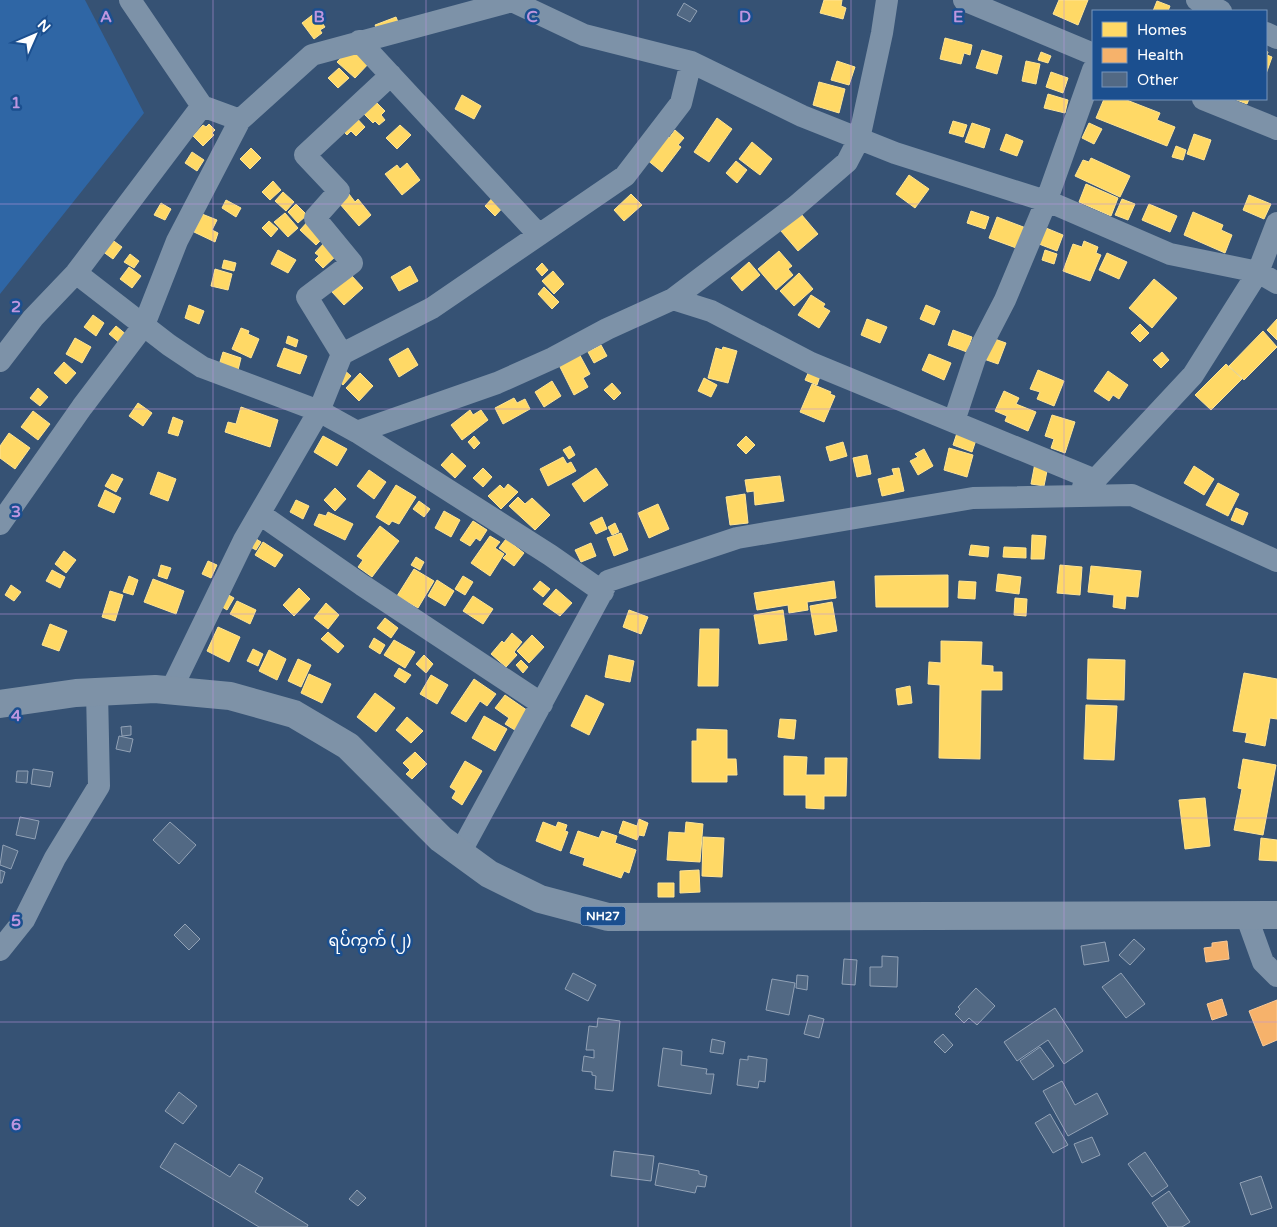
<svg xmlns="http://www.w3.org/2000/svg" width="1277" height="1227" font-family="'Varela Round','Noto Sans Myanmar',sans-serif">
<rect width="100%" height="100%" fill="#365274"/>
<path fill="#2f66a5" d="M0 0H85L144 113 0 294Z"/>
<path fill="#ffd966" stroke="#ffe494" d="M824 0H842L841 6 846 8 843 19 820 13Z
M1059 0H1088L1078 25 1053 14Z
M1157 1 1170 6 1168 11H1153Z
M315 13 325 27 320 30 322 33 314 39 302 23Z
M396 17 400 27 379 34 375 25Z
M945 38 972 45 970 55 964 53 961 64 940 59Z
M353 45 371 61 355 78 337 62Z
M982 50 1002 56 997 74 976 68Z
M1266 51 1268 52 1267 55 1272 57 1266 74Z
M1041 52 1051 56 1048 63 1038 60Z
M837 61 855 67 849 85 831 80Z
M1026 61 1040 64 1036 84 1022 81Z
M339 68 349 78 338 88 328 78Z
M1051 72 1068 78 1063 93 1046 87Z
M819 82 845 89 839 113 813 105Z
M1048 94 1068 100 1065 113 1044 108Z
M462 95 481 106 474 119 455 109Z
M373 99 385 111 381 115 385 120 379 125 375 121 373 123 361 111Z
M1104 99H1124L1160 113 1157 120 1175 127 1167 146 1096 118Z
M1234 99H1249L1247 104Z
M352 113 365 127 356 136 351 131 347 135 339 127Z
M717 118 732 129 709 162 694 152Z
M953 121 967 125 963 137 949 133Z
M972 123 990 129 984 148 965 142Z
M1089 123 1102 129 1094 144 1082 138Z
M209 124 215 130 212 133 214 135 203 146 193 136 203 125 206 127Z
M400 125 411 135 397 149 386 138Z
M675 130 684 138 678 145 681 147 662 172 646 159 665 134 669 138Z
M1006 134 1023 141 1017 156 1000 150Z
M1194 134 1211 140 1204 160 1187 154Z
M752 142 772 159 760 175 739 159Z
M1176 146 1186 150 1183 160 1172 157Z
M251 148 261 158 250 169 240 159Z
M192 152 204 160 197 171 185 163Z
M1091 158 1130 176 1120 197 1075 176 1083 160 1089 162Z
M736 161 747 170 737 183 726 173Z
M407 163 420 180 402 195 385 174 397 165 400 169Z
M909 175 929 189 915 208 896 194Z
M273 181 281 190 270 200 262 192Z
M1086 184 1118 198 1111 216 1079 202Z
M283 192 294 202 286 211 275 201Z
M349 194 355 202 358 199 371 215 359 226 339 203Z
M496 194 507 203 495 216 485 206Z
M631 194 642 205 624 221 614 210Z
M1249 195 1271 204 1264 219 1243 210Z
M1122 199 1135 204 1128 220 1115 215Z
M226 200 241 208 236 217 222 208Z
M161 203 171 209 165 220 154 215Z
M296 204 307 215 298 223 288 212Z
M1149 204 1177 216 1170 232 1142 220Z
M971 211 989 217 985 229 967 223Z
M1193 212 1223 225 1221 230 1232 235 1225 253 1184 235Z
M285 213 298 228 288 237 274 222Z
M202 214 217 220 212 230 218 233 215 242 194 232Z
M801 214 818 234 798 251 781 231Z
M997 217 1026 228 1019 249 989 238Z
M310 219 326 235 316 245 300 230Z
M269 221 278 229 271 237 262 228Z
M1046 228 1063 235 1057 251 1039 244Z
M111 239 122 247 113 259 102 251Z
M1084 241 1098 247 1096 253 1101 255 1090 281 1063 271 1073 244 1082 247Z
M325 242 337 255 323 268 315 260 319 256 315 253Z
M278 250 296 260 288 273 271 264Z
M1045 250 1057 254 1054 264 1042 260Z
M779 251 792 266 788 269 793 275 776 290 758 269Z
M1107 253 1127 262 1119 279 1099 270Z
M130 254 139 261 134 268 124 262Z
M224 260 236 263 234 271 222 268Z
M749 262 760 275 742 291 731 278Z
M542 263 548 270 542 276 536 269Z
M410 266 418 281 399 291 391 277Z
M129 267 141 276 132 288 120 279Z
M215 269 232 274 228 290 211 286Z
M553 271 564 284 554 294 542 281Z
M799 273 813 289 794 306 780 291Z
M351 275 363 288 344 305 332 292Z
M1154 279 1177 298 1152 328 1129 308Z
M544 287 559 302 552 309 538 294Z
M811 295 825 304 823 307 830 311 819 328 798 315Z
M189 305 204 311 199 324 185 318Z
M926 305 940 311 934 325 920 319Z
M93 315 104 323 96 336 84 327Z
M867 319 887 327 880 343 861 335Z
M1277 319V340L1267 330Z
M1140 324 1149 333 1140 342 1131 333Z
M116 326 128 336 121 344 109 334Z
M241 328 249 331 248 334 259 339 251 358 232 349Z
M953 330 972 337 967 352 948 345Z
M1263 331 1277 347 1244 380 1229 366Z
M288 336 298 340 296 347 286 343Z
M989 337 1006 343 998 364 981 358Z
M75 338 91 347 82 363 66 354Z
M601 345 607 356 594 363 588 352Z
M723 347 737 351 728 383 708 378 716 348 722 350Z
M284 348 307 356 300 374 277 366Z
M408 348 418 365 399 377 389 359Z
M577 350 590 374 583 378 588 387 574 395 557 361Z
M223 352 241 358 238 370 219 365Z
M1162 352 1169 360 1161 368 1153 360Z
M929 354 951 363 944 380 922 370Z
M64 362 76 373 66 384 54 373Z
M1226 364 1242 379 1211 410 1195 395Z
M342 368 351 376 343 385 334 377Z
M1038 370 1064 381 1054 406 1037 399 1040 392 1030 389Z
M809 371 820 376 817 385 805 380Z
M1108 371 1128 385 1119 399 1113 395 1109 401 1094 391Z
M360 373 373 386 359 401 346 388Z
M704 378 717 385 711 397 698 391Z
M552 381 561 396 544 407 535 392Z
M612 383 621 393 614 400 604 390Z
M812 384 831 392 830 394 835 396 824 422 800 412Z
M38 388 48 397 40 406 30 398Z
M1004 391 1019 398 1016 404 1036 412 1028 431 1005 421 1007 416 995 411Z
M514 398 517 403 525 399 530 409 503 424 495 408Z
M138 403 152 413 143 426 129 416Z
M241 407 278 420 270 447 225 432 228 422 236 424Z
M470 410 473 415 481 410 488 420 462 440 451 425Z
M33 411 50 424 38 440 21 427Z
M1052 415 1075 422 1065 453 1051 448 1054 439 1045 436Z
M173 417 183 421 178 436 168 433Z
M9 433 30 448 15 469 0 458V446Z
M957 433 976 440 972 452 953 445Z
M323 436 347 449 337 466 314 452Z
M474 436 480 443 474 449 468 442Z
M746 436 755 445 746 454 737 445Z
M843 442 847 456 830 461 826 447Z
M570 446 575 455 569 459 563 450Z
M949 448 973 455 967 477 944 470Z
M924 449 933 466 918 475 910 461 918 457 915 454Z
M452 453 466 466 455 478 441 465Z
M867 455 871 474 857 477 853 458Z
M563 457 567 464 571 462 576 471 548 486 540 469Z
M1035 463 1048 466 1044 486 1031 484Z
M1194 466 1214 479 1204 495 1184 483Z
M483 468 492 477 483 487 473 478Z
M596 468 608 485 584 502 572 484Z
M899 468 904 491 882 496 878 479 894 475 892 469Z
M369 470 386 482 374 499 357 486Z
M158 472 176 479 168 501 150 494Z
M112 474 123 479 116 492 105 486Z
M780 476 784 501 755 505 754 491 747 492 745 480Z
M1218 483 1239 494 1228 516 1206 505Z
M508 484 518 492 501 509 488 496 500 485 504 489Z
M396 485 416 497 399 524 392 521 389 525 376 517Z
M335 488 346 499 335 511 324 500Z
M105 490 121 498 114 513 98 506Z
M745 494 748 523 730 525 726 497Z
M518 497 525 504 532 498 550 515 535 530 509 506Z
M296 500 309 506 303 519 290 512Z
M419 501 430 509 424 517 413 509Z
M658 504 669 529 649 538 638 513Z
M1236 508 1248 513 1243 525 1231 520Z
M444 511 460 520 451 537 435 528Z
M328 512 353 524 345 540 314 525 319 514 326 516Z
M602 517 607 529 596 534 590 523Z
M473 521 487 530 480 541 476 538 470 546 460 540Z
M615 523 619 532 612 535 608 527Z
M380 526 399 541 372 577 358 567 363 560 357 556Z
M621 533 628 550 614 556 607 538Z
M1032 535 1046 536 1044 559H1031Z
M490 536 500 542 495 548 504 554 490 576 471 563Z
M253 537 261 542 256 550 247 545Z
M506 539 524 553 514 566 503 558 507 554 499 548Z
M263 542 283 555 275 567 255 555Z
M591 543 596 556 581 562 575 550Z
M971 545 989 547 988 557 969 555Z
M1004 547 1026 548V558L1003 557Z
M64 551 76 560 66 573 55 564Z
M416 557 424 562 420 570 411 565Z
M208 561 217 565 211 578 202 574Z
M161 565 171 568 167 579 158 576Z
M1060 565 1082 567 1080 595 1057 593Z
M1091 566 1141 571 1138 597 1126 596 1125 609 1113 607 1114 595 1088 592Z
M414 569 434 581 418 608 397 596Z
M52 570 65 577 60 588 46 581Z
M998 574 1021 577 1019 594 996 591Z
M948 575V607H876L875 576Z
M129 576 138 580 133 595 123 592Z
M463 576 473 582 465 595 455 589Z
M153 579 184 591 176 614 144 602Z
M437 580 454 591 445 606 428 596Z
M540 581 550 589 543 597 533 589Z
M834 581 836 598 807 602 808 610 789 613 788 605 757 610 754 593Z
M959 581 976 582 975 599 958 598Z
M11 585 21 592 14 601 5 595Z
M299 588 310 599 294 616 283 605Z
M556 589 572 603 560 616 543 604Z
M110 591 123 595 115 621 102 617Z
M225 593 234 598 227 610 219 605Z
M473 596 493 609 483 624 463 611Z
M1015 598 1027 599 1026 616 1014 615Z
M237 601 256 610 250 624 230 614Z
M832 602 837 631 815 635 810 606Z
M326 603 339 615 328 629 314 618Z
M629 610 648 617 641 634 623 627Z
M783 610 787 640 759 644 754 615Z
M385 618 398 628 391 638 377 628Z
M50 624 67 631 59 651 42 645Z
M218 627 240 637 229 662 207 651Z
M700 629H719L718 686H698Z
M328 632 344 646 338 653 321 639Z
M512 633 522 642 514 652 517 655 506 667 491 654 502 641 504 643Z
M532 635 544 647 529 663 517 651Z
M374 638 385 645 380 654 369 647Z
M394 640 415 652 405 668 384 655Z
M941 641 982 642 981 665 993 666V672H1002V690H981L980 759 939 758 940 685 928 684 929 662 941 663Z
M253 649 263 654 258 666 247 661Z
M269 650 286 659 277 680 259 671Z
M424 655 433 664 426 673 416 664Z
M609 655 634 661 630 682 605 677Z
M298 659 311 665 301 687 288 681Z
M1088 659 1125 660 1124 700 1087 699Z
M521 660 528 667 523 673 516 665Z
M399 668 411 675 405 683 394 676Z
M1244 673 1277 679V719L1270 718 1265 746 1245 742 1247 733 1233 731Z
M309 674 331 684 322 703 301 693Z
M431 675 448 685 437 704 420 694Z
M474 679 496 694 487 706 480 701 466 722 451 713Z
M910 686 912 703 898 705 896 689Z
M375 693 395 708 376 732 357 717Z
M505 695 531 713 518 732 505 724 509 718 495 708Z
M586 695 604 704 589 735 571 726Z
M1086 705 1117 706 1114 760 1084 759Z
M484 716 507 729 495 751 472 738Z
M407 717 423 731 411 743 396 730Z
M780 719 796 720 794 739 778 737Z
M697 729 727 730V759H736L737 775H727V782H692V741H697Z
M415 752 427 764 412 779 406 774 410 770 403 763Z
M784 756 807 757 806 775H825V758H847L846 796H824V809L806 808V795H784Z
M1243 759 1276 765 1263 835 1234 830 1242 789 1238 788Z
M465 761 482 771 462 805 452 798 456 791 450 787Z
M1205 798 1210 846 1185 849 1179 800Z
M639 819 648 823 644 836 639 835 637 840 619 833 623 821 637 826Z
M543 822 556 827 558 822 567 825 565 831 568 832 561 851 536 841Z
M686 822 703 824 700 862 667 860 669 832 685 833Z
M578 831 599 838 602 831 617 836 615 843 636 850 629 873 624 871 621 878 583 865 585 858 570 853Z
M703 837 724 838 722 877 702 876Z
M1261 838 1277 840V861L1259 860Z
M699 870 700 892 680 893V871Z
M658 883H674V897H658Z"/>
<path fill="#f6b26b" stroke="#f9c997" d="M1227 941 1229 959 1206 962 1204 948 1212 947V943Z
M1222 999 1227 1015 1212 1020 1207 1004Z
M1277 1000V1040L1263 1046 1249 1011Z"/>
<path fill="#526984" stroke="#92a2b6" d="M684 3 697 11 690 22 677 15Z
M131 726V735L122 736 121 727Z
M119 736 133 739 130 752 116 749Z
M33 769 53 772 50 787 31 784Z
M17 771H28L27 783 16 782Z
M20 817 39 821 35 839 16 835Z
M170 822 196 845 179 864 153 840Z
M3 845 18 851 11 869 0 865Z
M0 870 5 872 2 883H0Z
M185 924 200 939 189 950 174 935Z
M1134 939 1145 949 1130 965 1119 955Z
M1105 942 1109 961 1084 965 1081 946Z
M882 956 898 957 897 987 870 986V967H882Z
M844 959 857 960 855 985 842 984Z
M573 973 596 985 588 1001 565 989Z
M1121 973 1145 1004 1126 1018 1102 987Z
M797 975 808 976 807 990 796 988Z
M772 979 795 983 789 1015 766 1010Z
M976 988 995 1006 977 1025 969 1018 964 1023 955 1014 960 1009 958 1007Z
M1055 1008 1083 1051 1064 1064 1048 1040 1017 1061 1004 1042Z
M809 1015 824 1019 819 1038 804 1034Z
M598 1018 620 1021 613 1091 595 1089 596 1076 592 1075V1072L582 1071 584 1056 594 1058V1050H586L589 1026 597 1027Z
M943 1034 953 1045 945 1053 934 1042Z
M712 1039 725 1042 723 1054 710 1052Z
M1040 1047 1054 1066 1033 1080 1020 1061Z
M663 1048 682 1051 681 1065 707 1069 706 1074H714L711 1094 658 1086Z
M748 1056 767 1059 765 1082 759 1081 758 1088 737 1085 740 1059 748 1060Z
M1062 1081 1075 1105 1097 1093 1108 1114 1068 1136 1043 1091Z
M179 1092 197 1106 183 1124 165 1111Z
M1050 1114 1068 1145 1053 1153 1035 1123Z
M1092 1137 1100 1155 1082 1163 1074 1144Z
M175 1143 230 1177 239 1164 263 1178 255 1192 308 1225 307 1227H259L160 1167Z
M614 1151 654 1156 651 1181 611 1176Z
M1145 1152 1168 1186 1152 1197 1128 1164Z
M659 1163 699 1171V1174L707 1176 705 1187 697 1186 695 1193 655 1185Z
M1261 1176 1272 1208 1251 1215 1240 1183Z
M357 1190 366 1198 358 1206 349 1199Z
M1169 1191 1190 1222 1182 1227H1168L1152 1203Z"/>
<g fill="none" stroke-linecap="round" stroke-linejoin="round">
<path stroke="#7d92a8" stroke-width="22" d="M130 0 202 106 240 120 312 55 512 1 584 35 691 62 802 116 895 153 1052 203 1170 254 1258 272 1277 283
M964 0 1093 54
M1197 0 1221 11
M1266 33 1277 38
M359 41 539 235
M1203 99 1277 129
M76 273 169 345 202 367 319 411 244 540 171 690
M673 299 796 206 847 162 859 139 882 33 887 0
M342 354 307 297 352 263 315 218 339 191 305 155 391 75
M0 361 33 318 76 273 202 106
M954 421 975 358 1005 300 1046 202 1093 70
M357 432 497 383 553 358 607 329 673 299 711 311 811 363 1095 480
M1083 487 1095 480 1193 375 1258 272 1277 223
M260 514 362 585 542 704
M0 524 82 407 144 325 177 241 240 120
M603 592 550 555 357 432 319 411 342 354 432 308 625 176 681 103 691 62
M460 853 608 581 737 538 973 498 1132 495 1277 561
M1246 915 1263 962 1277 976
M0 950 24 920 55 858 99 786 97 691"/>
<path stroke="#7e92a7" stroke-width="28" d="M0 704 76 693 155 689 230 696 294 714 348 746 441 839 489 874 540 899 608 917 1277 915"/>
</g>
<path fill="none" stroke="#bd96df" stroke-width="1" stroke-opacity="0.55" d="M213 0V1227M426 0V1227M638 0V1227M851 0V1227M1064 0V1227M0 204H1277M0 409H1277M0 614H1277M0 818H1277M0 1022H1277"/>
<g text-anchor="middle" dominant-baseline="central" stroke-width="5" stroke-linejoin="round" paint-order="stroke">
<rect fill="#1b4f8f" stroke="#bbcadd" stroke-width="1" x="580.5" y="906.5" width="45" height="19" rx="4"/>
<g font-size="12" font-weight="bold" fill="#fff">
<text x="603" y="916">NH27</text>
</g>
<g font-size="16" fill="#fff" stroke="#1b4f8f">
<text x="370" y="941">ရပ်ကွက် (၂)</text>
</g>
</g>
<g font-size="16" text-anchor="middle" font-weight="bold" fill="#bd96df" stroke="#1b4f8f" stroke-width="5" stroke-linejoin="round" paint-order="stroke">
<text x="106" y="22">A</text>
<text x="319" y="22">B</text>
<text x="532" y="22">C</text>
<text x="745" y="22">D</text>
<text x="958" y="22">E</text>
<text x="16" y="108">1</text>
<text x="16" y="312">2</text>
<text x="16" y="517">3</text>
<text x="16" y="721">4</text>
<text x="16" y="926">5</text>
<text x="16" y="1130">6</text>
</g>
<rect x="1092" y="10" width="175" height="90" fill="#1b4f8f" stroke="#7695bc"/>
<rect x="1102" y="22" width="25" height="15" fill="#ffd966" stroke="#7695bc"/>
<text x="1137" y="35" font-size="15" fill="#ffffff">Homes</text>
<rect x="1102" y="48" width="25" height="15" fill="#f6b26b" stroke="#7695bc"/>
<text x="1137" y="60" font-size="15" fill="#ffffff">Health</text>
<rect x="1102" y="72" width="25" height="15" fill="#526984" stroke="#7695bc"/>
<text x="1137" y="85" font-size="15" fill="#ffffff">Other</text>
<g transform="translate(35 35) rotate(45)" stroke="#1b4f8f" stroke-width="4" paint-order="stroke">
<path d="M0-4L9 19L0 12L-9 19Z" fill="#ffffff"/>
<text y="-8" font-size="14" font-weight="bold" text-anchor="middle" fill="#ffffff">N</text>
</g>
</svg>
